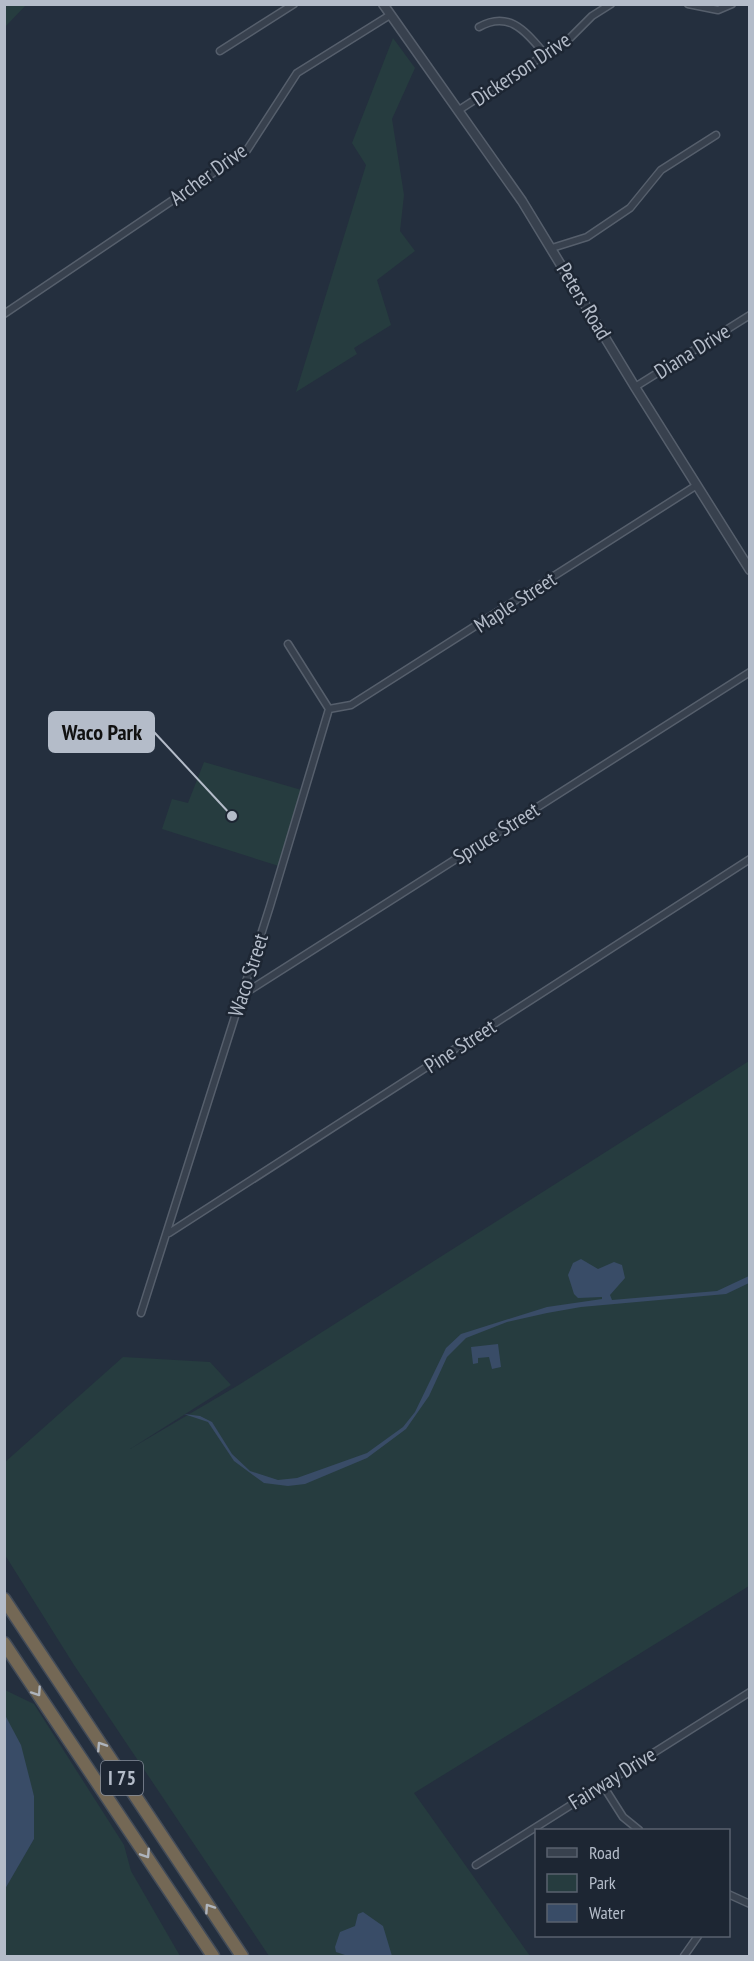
<svg xmlns="http://www.w3.org/2000/svg" width="754" height="1961" font-family="'PT Sans Narrow',sans-serif">
<rect width="100%" height="100%" fill="#242f3e"/>
<path fill="#263c3f" d="M5 4 26 5 5 27 4 5Z
M393 38 415 68 392 119 404 195 400 231 415 251 377 280 391 325 354 348 357 354 296 392 366 165 352 143Z
M204 762 305 791 282 867 162 829 172 799 188 803Z
M749 1061V1586L414 1793 530 1956H269L74 1665 5 1555 4 1463 123 1357 210 1362 231 1385 130 1449 237 1386Z
M5 1690 34 1704 124 1845 131 1871 180 1956H5L4 1889 34 1839V1796L5 1715Z"/>
<path fill="#394c67" d="M581 1259 598 1269 614 1262 622 1265 625 1278 610 1295 612 1300 717 1291 749 1276V1283L726 1294 581 1307 547 1313 507 1322 466 1338 447 1357 429 1396 406 1429 367 1458 305 1484 288 1486 264 1483 234 1461 208 1422 184 1414 200 1416 212 1422 232 1454 250 1471 278 1480 297 1478 367 1453 403 1427 415 1412 446 1348 461 1334 547 1307 602 1299V1297L578 1298 574 1294 568 1275 573 1263Z
M498 1344 501 1367 492 1369 489 1357 478 1358V1363L473 1364 471 1347Z
M5 1715 21 1745 34 1796V1839L5 1889Z
M363 1912 383 1926 392 1956H348L336 1952 335 1947 340 1932 355 1926 358 1914Z"/>
<g fill="none" stroke-linecap="round" stroke-linejoin="round">
<g stroke="#565f6c" stroke-width="9">
<path id="minor" d="M688 4 718 10 732 4
M479 27C509 10 525 31 545 54
M220 51 294 4
M459 110 569 39 592 16 611 4
M552 248 587 237 630 208 661 170 716 135
M4 314 247 150 297 73 390 15
M635 387 750 315
M329 709 351 705 697 485
M242 995 750 672
M169 1233 750 859
M141 1313 270 906 329 709 288 644
M602 1784 623 1817 639 1830
M476 1865 750 1692
M728 1894 750 1904
M684 1956 698 1936"/>
</g>
<g stroke="#565f6c" stroke-width="11">
<path id="tertiary" d="M383 4 522 201 635 387 750 570"/>
</g>
<g stroke="#434c59" stroke-width="15">
<path id="motorway" d="M4 1599 242 1956
M4 1643 213 1956"/>
</g>
<use href="#minor" stroke="#38414e" stroke-width="6"/>
<use href="#tertiary" stroke="#38414e" stroke-width="8"/>
<use href="#motorway" stroke="#746855" stroke-width="12"/>
</g>
<defs><path id="oneway-chevron" d="M-2-3.5L2.5 0L-2 3.5" fill="none" stroke-width="1.6" stroke-linecap="round" stroke-linejoin="round" transform="scale(1.5)"/></defs>
<g stroke="#aeb4bd">
<use href="#oneway-chevron" transform="translate(37 1692) rotate(56)"/>
<use href="#oneway-chevron" transform="translate(101 1746) rotate(-123)"/>
<use href="#oneway-chevron" transform="translate(146 1854) rotate(57)"/>
<use href="#oneway-chevron" transform="translate(209 1908) rotate(-124)"/>
</g>
<g text-anchor="middle" dominant-baseline="central" stroke-width="5" stroke-linejoin="round" paint-order="stroke">
<rect fill="#1d2633" stroke="#878f9c" stroke-width="1.5" x="101" y="1761" width="42" height="34" rx="4.5"/>
<g font-size="20" font-weight="bold" fill="#b4bcc9">
<text x="122" y="1778">I 75</text>
</g>
<g font-size="21" fill="#b4bcc9" stroke="#1d2633">
<text transform="translate(521 69) rotate(-34)">Dickerson Drive</text>
<text transform="translate(208 174) rotate(-36)">Archer Drive</text>
<text transform="translate(584 301) rotate(59)">Peters Road</text>
<text transform="translate(692 351) rotate(-32)">Diana Drive</text>
<text transform="translate(515 602) rotate(-33)">Maple Street</text>
<text transform="translate(496 833) rotate(-32)">Spruce Street</text>
<text transform="translate(248 975) rotate(-72)">Waco Street</text>
<text transform="translate(460 1046) rotate(-33)">Pine Street</text>
<text transform="translate(612 1778) rotate(-32)">Fairway Drive</text>
</g>
</g>
<path fill="none" stroke="#b4bcc9" stroke-width="2" d="M232 816L154 732"/>
<circle fill="#b4bcc9" stroke="#1d2633" stroke-width="2" cx="232" cy="816" r="6"/>
<rect fill="#b4bcc9" stroke="#b4bcc9" stroke-width="2" x="49" y="712" width="105" height="40" rx="6"/>
<g font-size="22" text-anchor="middle" font-weight="bold" fill="#111">
<text x="102" y="740">Waco Park</text>
</g>
<rect width="754" height="1961" fill="none" stroke="#b4bcc9" stroke-width="12"/>
<rect x="535" y="1829" width="195" height="108" fill="#1d2633" stroke="#59626f" stroke-width="1.5"/>
<rect x="547" y="1848" width="30" height="9" fill="#38414e" stroke="#59626f" stroke-width="1.5"/>
<text x="589" y="1859" font-size="18" fill="#b4bcc9">Road</text>
<rect x="547" y="1874" width="30" height="18" fill="#263c3f" stroke="#59626f" stroke-width="1.5"/>
<text x="589" y="1889" font-size="18" fill="#b4bcc9">Park</text>
<rect x="547" y="1904" width="30" height="18" fill="#394c67" stroke="#59626f" stroke-width="1.5"/>
<text x="589" y="1919" font-size="18" fill="#b4bcc9">Water</text>
</svg>
